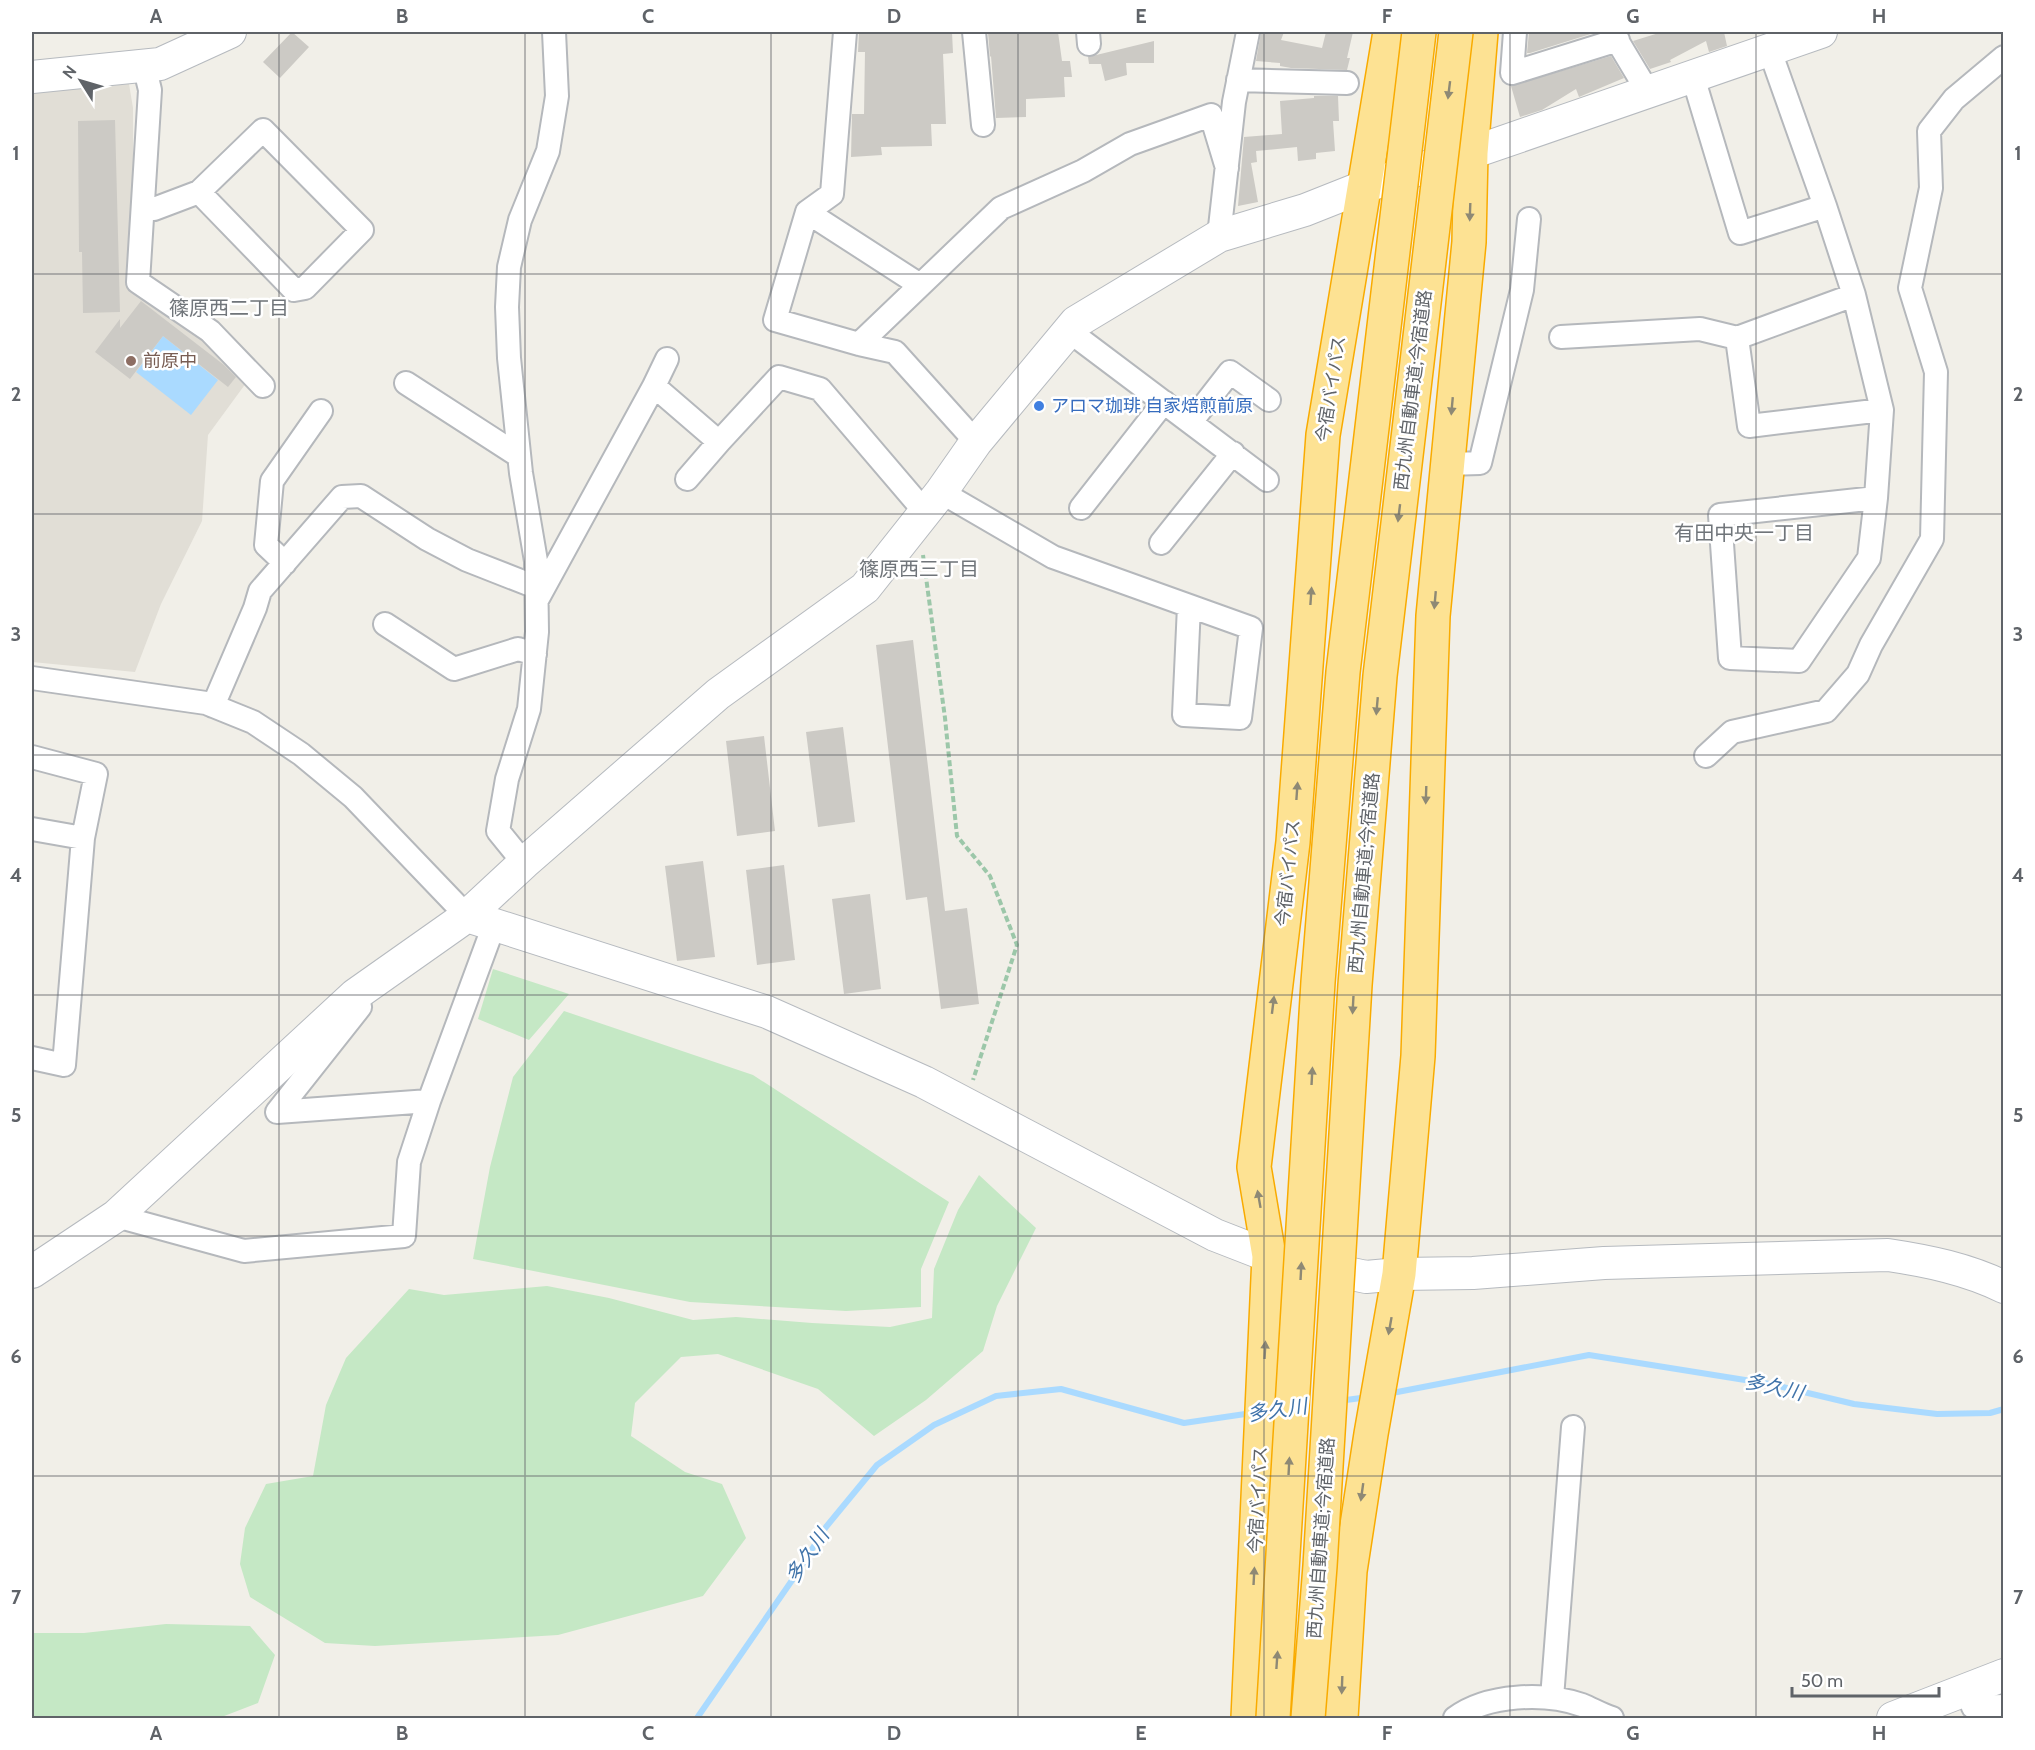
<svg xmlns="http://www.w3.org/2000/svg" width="2035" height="1750" font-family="Cabin,'Noto Sans JP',sans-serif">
<rect width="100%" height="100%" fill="#f1efe8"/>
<path fill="#e1ded6" d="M129 84 133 108V287L211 344 249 379 208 435 202 521 161 604 135 672 32 662V93Z"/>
<path fill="#c5e8c5" d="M493 969 569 994 529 1040 478 1019Z
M564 1011 753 1075 949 1202 921 1269V1307L846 1311 690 1302 473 1259 490 1167 513 1077Z
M979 1175 1036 1228 997 1306 983 1351 926 1400 874 1436 818 1389 718 1354 681 1357 635 1403 631 1436 685 1472 722 1484 746 1538 703 1596 558 1635 375 1646 325 1643 250 1597 240 1564 245 1528 266 1484 313 1476 326 1405 346 1358 409 1289 444 1295 547 1286 609 1298 693 1320 736 1317 812 1323 890 1327 932 1318 934 1269 958 1210Z
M166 1624 250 1626 275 1655 258 1703 219 1718H32V1633H84Z"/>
<path fill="#aadaff" d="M163 336 218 380 191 415 136 372Z"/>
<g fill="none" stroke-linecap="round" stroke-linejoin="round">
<path stroke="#aadaff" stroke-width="6" d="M1387 1394 1589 1355 1770 1384 1854 1404 1937 1414 1990 1413 2004 1409
M1339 1401 1368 1397
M697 1718 795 1576 826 1527 877 1465 934 1425 996 1396 1061 1389 1184 1423 1252 1413"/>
</g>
<path fill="#cccac5" d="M292 32 309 47 280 78 263 62Z
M859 32H952L953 53 943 54 946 124H931L932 146 881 147 882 155 851 157 852 114H864L865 52H858Z
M988 32H1058L1062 61H1070L1072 77H1064L1065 97 1026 99V117L996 118 991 56 990 57Z
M1261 32H1284L1281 40 1322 48 1326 32H1353L1347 58H1350L1347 70 1291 68 1280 66V63L1256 61Z
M1529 32H1597L1530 53H1527Z
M1662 32H1724L1727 46 1709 52 1706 41 1670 60 1671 62 1650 69 1633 41Z
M1154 41V63H1126L1127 75 1105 81 1101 64H1089L1088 57Z
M1611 56 1624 78 1579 97 1576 89 1542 110 1520 117 1511 86Z
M1314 96H1338L1339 121H1333L1335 151 1316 153V159L1298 161 1297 147 1256 151 1257 162 1251 163 1258 202 1238 206 1244 137 1282 134 1280 101 1314 98Z
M115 120 120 312 83 313 82 252H79L78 121Z
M141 301 224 365 236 377 228 387 163 336 130 379 95 352 120 319V328Z
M913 640 945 911 967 908 979 1004 941 1009 927 897 906 900 876 645Z
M843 727 855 822 818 827 806 732Z
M764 736 775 831 737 836 726 741Z
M703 861 715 957 677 961 665 866Z
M784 865 795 960 757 965 746 870Z
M870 894 881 989 844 994 832 899Z"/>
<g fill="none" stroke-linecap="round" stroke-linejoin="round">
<g stroke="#b5b8bc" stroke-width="26">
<path id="street" d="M845 32 832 194 807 212 775 320 859 344 895 352 976 442
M974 32 983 125
M1088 32 1089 44
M1515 32 1512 73 1618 40
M1612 32 1648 92
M1770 51 1825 206 1854 295 1882 410 1876 498 1869 558 1799 661 1730 658 1720 515 1876 498
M144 65 150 90 138 282 210 331 263 386
M1693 77 1740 233 1825 206
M1238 80 1347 83
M143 207 154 209 199 192 263 130 362 230 305 288 294 290 199 192
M807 212 920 285
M1219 236 1234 102 1248 32
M1854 295 1737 338 1749 426 1882 410
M1069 331 1267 480
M1561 337 1700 329 1737 338
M859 344 1001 208 1083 171 1130 144 1211 115 1227 168
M406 383 519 456
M654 386 667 359
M1191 422 1230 372 1269 400
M1447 464 1480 463 1522 290 1529 219
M687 479 719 442
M941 492 1053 557 1251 628 1240 718 1184 715 1189 606
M1081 508 1164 402
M1161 543 1233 453
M285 563 266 545 272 481 321 411
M537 600 654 386 719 442 779 377 820 389 925 512
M385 624 454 669 518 649 535 654
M32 678 206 703 253 722 301 754 353 797 467 916
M213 706 255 608 260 591 342 497 361 496 427 539 467 560 536 587
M1706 756 1732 732 1826 711 1858 674 1871 645 1932 539 1936 372 1910 288 1931 188 1929 131 1954 99 2004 57
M32 757 96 774 83 838 64 1065 32 1058
M32 829 83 838
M524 863 498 831 507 779 529 709 537 632 536 561 521 473 509 358 507 307 509 267 520 220 548 151 557 96 554 32
M357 999 360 1007 277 1112 429 1101
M116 1216 244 1251 404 1236 409 1162 429 1101 494 925
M1967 1690 1973 1707 2004 1706
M1552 1698 1573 1427
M1455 1718C1487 1694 1545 1692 1582 1705 1592 1709 1602 1715 1612 1718"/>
</g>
<g stroke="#b6babf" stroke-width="34">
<path id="secondary" d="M32 77 160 64 230 32
M467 916 767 1012 924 1082 1215 1235 1269 1256
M32 1272 116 1216 355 995 467 916 524 863 718 694 865 588 941 492 976 442 1076 322 1219 236 1305 210 1363 187 1471 153 1821 32
M1352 1274 1366 1277 1399 1274 1473 1273 1604 1263 1888 1255C1928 1261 1967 1269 2004 1287
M1893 1718 2004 1675"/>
</g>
<g stroke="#f9ab00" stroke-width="36">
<path id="highway" d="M1248 1718 1269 1256 1254 1167 1293 842 1323 435 1390 32
M1341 1718 1350 1571 1371 1434 1399 1274 1418 1056 1433 616 1469 242 1471 153 1481 32"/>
</g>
<path stroke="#9cc7a9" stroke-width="4" stroke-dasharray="6 3" stroke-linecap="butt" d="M923 555 945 718 957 836 990 876 1017 945 973 1080"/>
<use href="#street" stroke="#fff" stroke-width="22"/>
<use href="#secondary" stroke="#fff" stroke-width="32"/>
<use href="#highway" stroke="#fde293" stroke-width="33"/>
<g stroke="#f9ab00" stroke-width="36" stroke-linecap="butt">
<path id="highway-bridge" d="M1273 1718 1318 982 1343 672 1419 32
M1308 1718 1320 1566 1355 985 1380 676 1456 32"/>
</g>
<use href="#highway-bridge" stroke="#fde293" stroke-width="33"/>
</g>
<defs><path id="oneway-solid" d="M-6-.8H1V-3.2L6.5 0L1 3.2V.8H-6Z" transform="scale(1.5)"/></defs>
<g fill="#8e8975">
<use href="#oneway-solid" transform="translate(1449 90) rotate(97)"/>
<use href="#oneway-solid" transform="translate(1470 212) rotate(92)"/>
<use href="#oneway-solid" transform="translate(1452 406) rotate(95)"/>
<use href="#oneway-solid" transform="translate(1399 513) rotate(97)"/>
<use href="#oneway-solid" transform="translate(1311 596) rotate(-86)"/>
<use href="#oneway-solid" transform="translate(1435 600) rotate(95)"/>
<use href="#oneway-solid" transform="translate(1377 706) rotate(95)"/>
<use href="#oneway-solid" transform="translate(1297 791) rotate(-86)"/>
<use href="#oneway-solid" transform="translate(1426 795) rotate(92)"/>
<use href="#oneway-solid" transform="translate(1273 1005) rotate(-83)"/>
<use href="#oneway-solid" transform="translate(1353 1005) rotate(93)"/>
<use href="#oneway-solid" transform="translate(1312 1076) rotate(-87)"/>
<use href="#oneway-solid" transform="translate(1259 1199) rotate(-100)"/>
<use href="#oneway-solid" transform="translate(1301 1271) rotate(-87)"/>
<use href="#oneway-solid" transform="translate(1390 1326) rotate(100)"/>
<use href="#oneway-solid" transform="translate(1265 1350) rotate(-87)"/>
<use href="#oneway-solid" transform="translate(1289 1466) rotate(-87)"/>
<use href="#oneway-solid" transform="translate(1362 1492) rotate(98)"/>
<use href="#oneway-solid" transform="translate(1254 1576) rotate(-87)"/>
<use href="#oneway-solid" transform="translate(1277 1660) rotate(-86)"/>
<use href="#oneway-solid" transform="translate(1342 1685) rotate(92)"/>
</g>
<path fill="none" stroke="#5f6368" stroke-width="1.5" stroke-opacity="0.55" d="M279 32V1718M525 32V1718M771 32V1718M1018 32V1718M1264 32V1718M1510 32V1718M1756 32V1718M32 274H2004M32 514H2004M32 755H2004M32 995H2004M32 1236H2004M32 1476H2004"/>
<circle fill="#8d6e63" stroke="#fff" stroke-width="2" cx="131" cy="361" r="6"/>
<circle fill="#3f7fe0" stroke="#fff" stroke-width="2" cx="1039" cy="406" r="6"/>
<g text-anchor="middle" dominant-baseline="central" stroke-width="5" stroke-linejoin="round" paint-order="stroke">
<g font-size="18" fill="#785e54" stroke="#fff" text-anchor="start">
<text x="143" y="361">前原中</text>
</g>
<g font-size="18" fill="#5f6368" stroke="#fff">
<text transform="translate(1331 389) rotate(-81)">今宿バイパス</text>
<text transform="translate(1413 390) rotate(-83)">西九州自動車道;今宿道路</text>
<text transform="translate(1288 873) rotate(-84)">今宿バイパス</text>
<text transform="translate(1364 873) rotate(-85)">西九州自動車道;今宿道路</text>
<text transform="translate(1258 1500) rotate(-87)">今宿バイパス</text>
<text transform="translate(1321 1538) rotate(-86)">西九州自動車道;今宿道路</text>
</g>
<g font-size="18" fill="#366cbe" stroke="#fff" text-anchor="start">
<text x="1051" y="406">アロマ珈琲 自家焙煎前原</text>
</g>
<g font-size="20" fill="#70757a" stroke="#fff">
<text x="229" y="308">篠原西二丁目</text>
<text x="1744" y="533">有田中央一丁目</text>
<text x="919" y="569">篠原西三丁目</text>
</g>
<g font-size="20" font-style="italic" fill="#4174aa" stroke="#fff">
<text transform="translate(1774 1387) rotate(12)">多久川</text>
<text transform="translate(1277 1410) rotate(-8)">多久川</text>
<text transform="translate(807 1556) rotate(-56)">多久川</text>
</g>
</g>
<rect width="2035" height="1750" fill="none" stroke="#ffffff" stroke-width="66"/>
<g transform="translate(81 81) rotate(307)" stroke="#ffffff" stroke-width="4.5" paint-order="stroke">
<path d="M0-4.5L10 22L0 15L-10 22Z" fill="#5f6368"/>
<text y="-9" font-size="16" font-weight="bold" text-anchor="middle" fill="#5f6368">N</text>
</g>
<path d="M1792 1687v9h147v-9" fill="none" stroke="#5f6368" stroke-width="3"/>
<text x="1801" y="1687" font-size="18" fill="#5f6368" stroke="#ffffff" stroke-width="4.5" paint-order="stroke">50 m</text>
<rect x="33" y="33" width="1969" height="1684" fill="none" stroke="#5f6368" stroke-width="2"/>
<g font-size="20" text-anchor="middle" font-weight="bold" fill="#5f6368">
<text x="156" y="23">A</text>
<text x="402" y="23">B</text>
<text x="648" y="23">C</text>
<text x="894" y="23">D</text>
<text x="1141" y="23">E</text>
<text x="1387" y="23">F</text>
<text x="1633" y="23">G</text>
<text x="1879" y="23">H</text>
<text x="16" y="160">1</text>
<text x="2018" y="160">1</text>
<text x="16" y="401">2</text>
<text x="2018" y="401">2</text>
<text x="16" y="641">3</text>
<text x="2018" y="641">3</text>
<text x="16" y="882">4</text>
<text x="2018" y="882">4</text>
<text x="16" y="1122">5</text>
<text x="2018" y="1122">5</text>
<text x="16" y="1363">6</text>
<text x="2018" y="1363">6</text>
<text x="16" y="1604">7</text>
<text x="2018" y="1604">7</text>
<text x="156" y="1740">A</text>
<text x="402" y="1740">B</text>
<text x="648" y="1740">C</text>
<text x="894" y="1740">D</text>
<text x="1141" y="1740">E</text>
<text x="1387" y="1740">F</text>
<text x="1633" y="1740">G</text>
<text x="1879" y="1740">H</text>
</g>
</svg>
